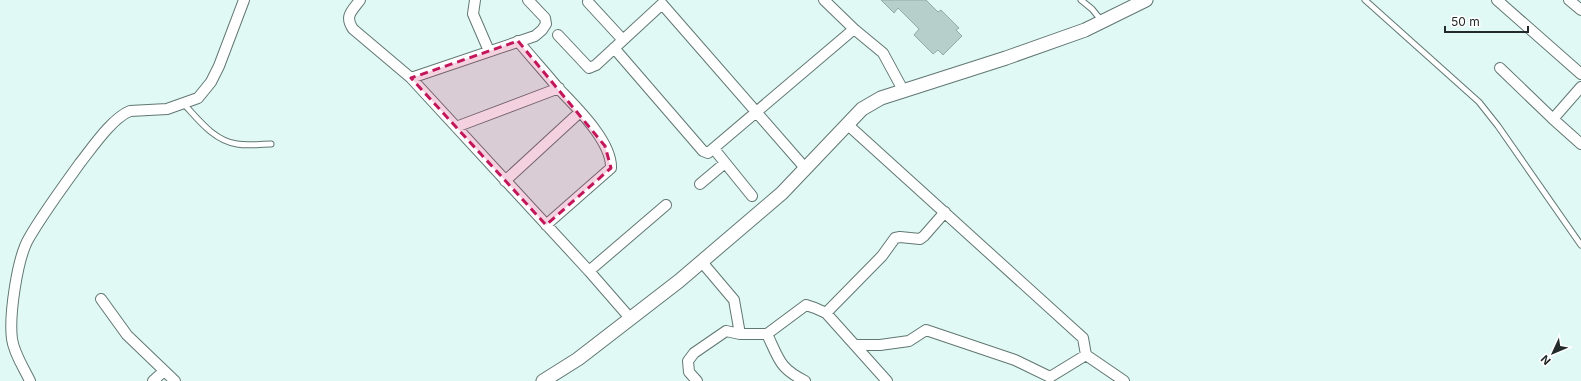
<svg xmlns="http://www.w3.org/2000/svg" width="1581" height="381" font-family="Inter,sans-serif">
<rect width="100%" height="100%" fill="#e0f9f4"/>
<path fill="#b7cfcb" stroke="#93aaa5" d="M881 0H926L938 12 941 10 959 28 956 30 962 36 943 55 938 50 933 54 914 35 919 29 898 8 894 13Z"/>
<g fill="none" stroke-linecap="round" stroke-linejoin="round">
<g stroke="#617772" stroke-width="7">
<path id="lane" d="M1081 0 1092 9 1101 20
M1365 0 1479 102 1498 126 1581 245
M183 103C198 119 214 141 237 144 248 146 260 144 271 144"/>
</g>
<g stroke="#617772" stroke-width="12">
<path id="street" d="M360 0C352 11 344 16 353 29L411 78 589 271 630 318
M475 0 473 14 489 51
M1497 0 1581 74
M1569 0 1581 10
M588 2 623 40
M854 29 883 53 903 90
M558 35 589 68 596 65 662 4 806 169
M518 41C531 57 545 72 558 88 575 106 612 141 611 168L546 225
M614 48 703 151 708 153 854 29 824 0
M1500 68 1553 119
M411 78 535 36 542 30 546 24 545 18 528 0
M1581 87 1553 119 1581 144
M848 125 1083 338 1086 355 1124 381
M456 127 559 88
M714 149 752 196
M505 181 580 112
M700 184 725 163
M701 261 734 300 740 334
M589 271 666 205
M101 299 127 335 175 381
M826 313 882 256 895 238 900 237 920 239 924 236 945 212
M767 334C779 359 779 368 805 381
M855 345H880L909 341 926 330 1015 360 1050 377 1086 355
M30 381C24 368 14 354 12 339 9 316 17 258 29 238 44 212 63 187 80 163 92 148 112 118 130 111L167 109 198 98 211 82 219 66 244 0
M153 381 164 371
M697 381 689 372 688 361 694 353 726 331 740 334H767L806 305 815 308 826 313 887 381"/>
</g>
<g stroke="#617772" stroke-width="15">
<path id="secondary" d="M543 381 578 359 679 281 782 193 862 109 881 98 1006 58 1085 30 1146 0"/>
</g>
<use href="#lane" stroke="#fff" stroke-width="5"/>
<use href="#street" stroke="#fff" stroke-width="10"/>
<use href="#secondary" stroke="#fff" stroke-width="13"/>
</g>
<path fill="#c2185b" fill-opacity="0.2" stroke="#c2185b" stroke-width="3" stroke-dasharray="8 5" stroke-linejoin="round" d="M518 41 605 146 611 168 546 225 411 78Z"/>
<g transform="translate(1553 353) rotate(226)" stroke="#ffffff" stroke-width="3" paint-order="stroke">
<path d="M0-3L7 15L0 10L-7 15Z" fill="#222b29"/>
<text y="-6" font-size="11" font-weight="bold" text-anchor="middle" fill="#222b29">N</text>
</g>
<path d="M1445 26v6h83v-6" fill="none" stroke="#222b29" stroke-width="2"/>
<text x="1451" y="26" font-size="12" fill="#222b29" stroke="#ffffff" stroke-width="3" paint-order="stroke">50 m</text>
</svg>
